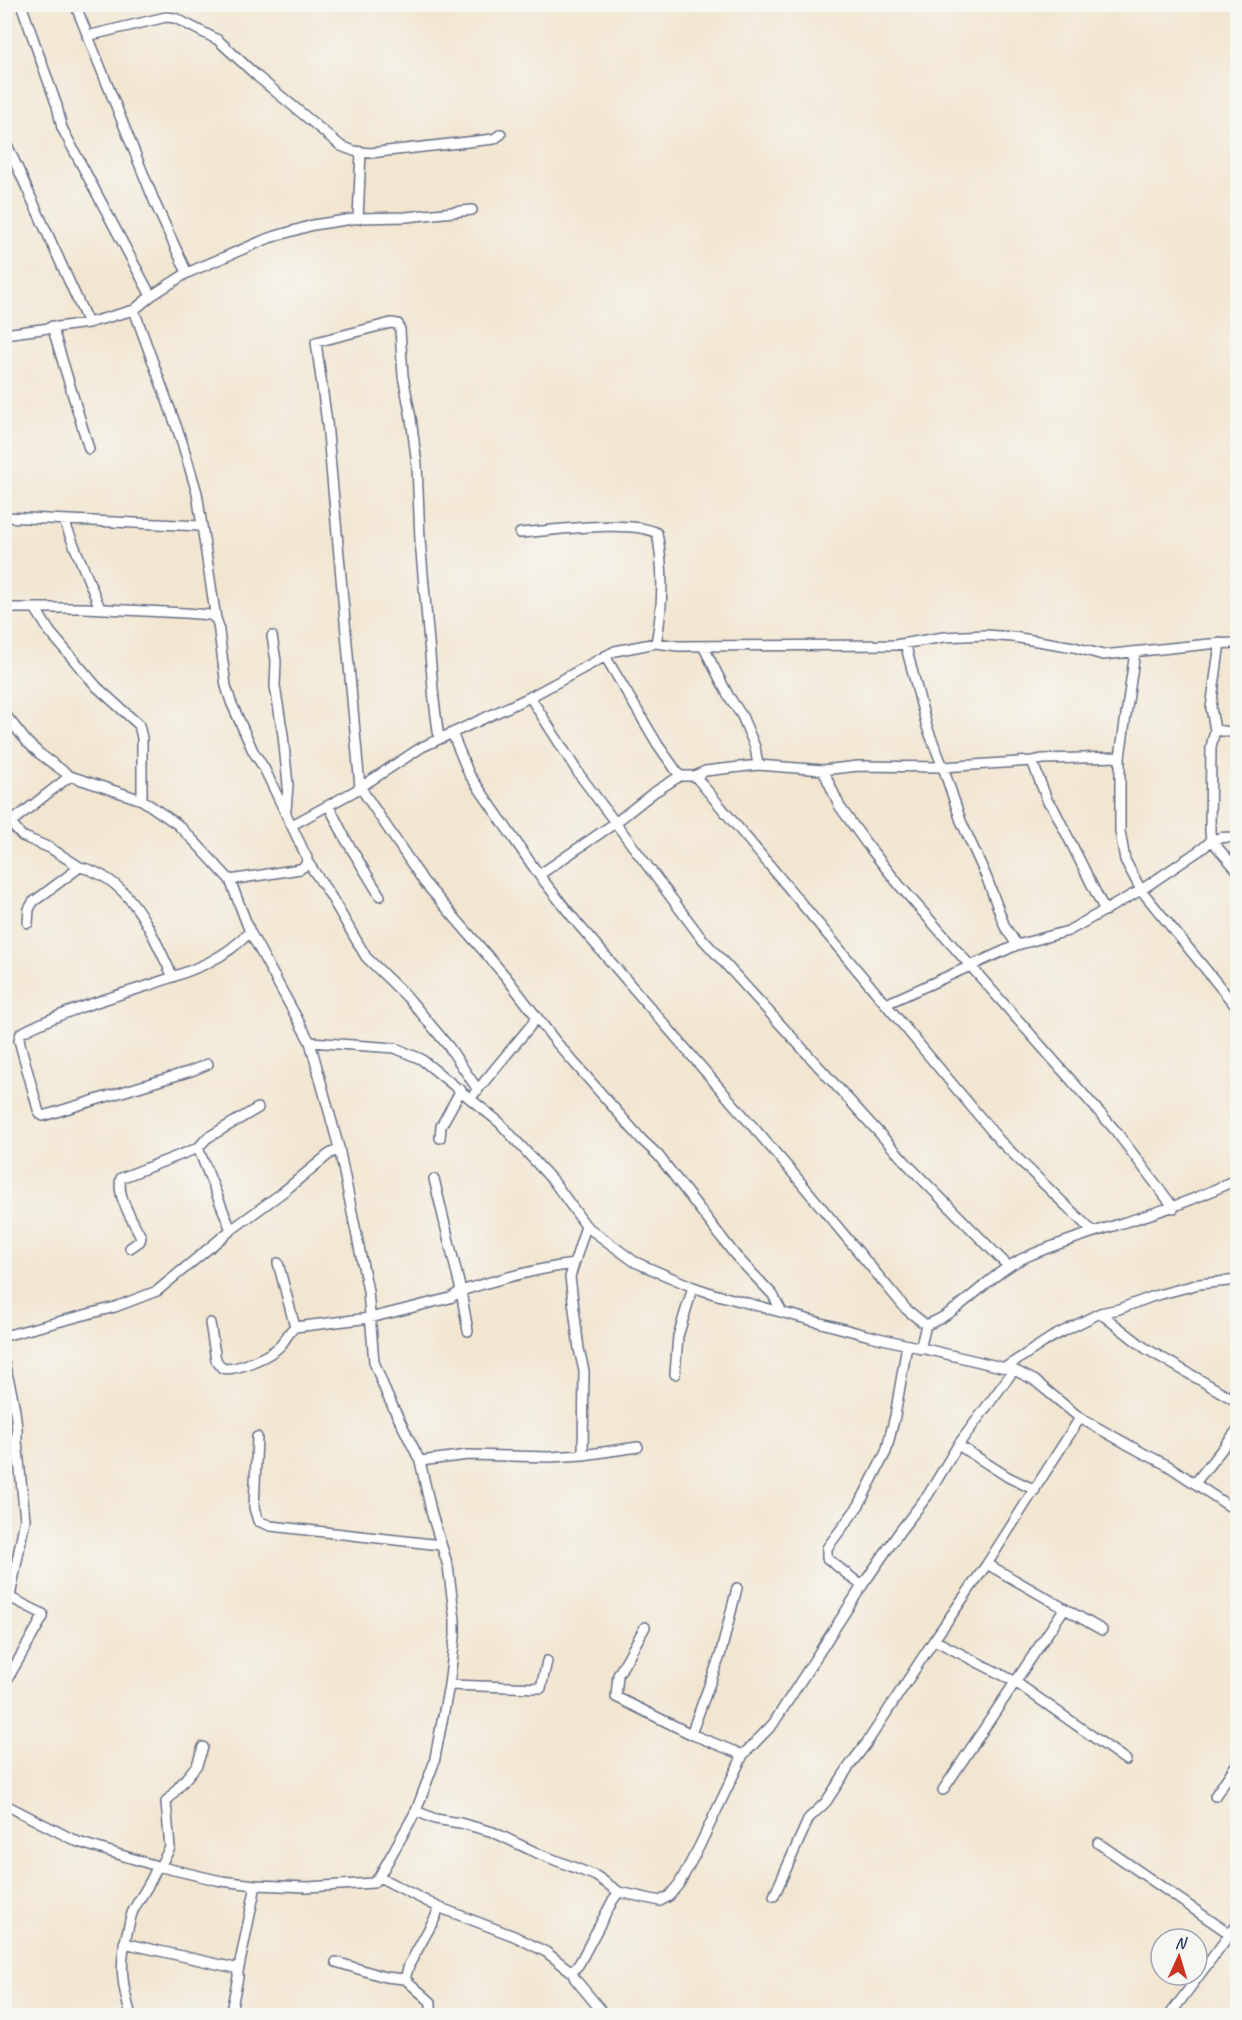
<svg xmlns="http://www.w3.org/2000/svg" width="1242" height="2020" font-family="Caveat,sans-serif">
<rect width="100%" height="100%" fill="#f6f6f2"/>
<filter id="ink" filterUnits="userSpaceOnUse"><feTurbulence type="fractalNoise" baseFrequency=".0167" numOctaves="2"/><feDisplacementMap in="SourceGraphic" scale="12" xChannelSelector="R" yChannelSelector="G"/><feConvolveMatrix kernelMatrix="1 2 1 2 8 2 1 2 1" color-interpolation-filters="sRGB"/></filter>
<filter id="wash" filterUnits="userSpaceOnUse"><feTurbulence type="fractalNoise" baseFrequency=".008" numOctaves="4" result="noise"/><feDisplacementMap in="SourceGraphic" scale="24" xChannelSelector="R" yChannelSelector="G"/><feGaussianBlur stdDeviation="1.35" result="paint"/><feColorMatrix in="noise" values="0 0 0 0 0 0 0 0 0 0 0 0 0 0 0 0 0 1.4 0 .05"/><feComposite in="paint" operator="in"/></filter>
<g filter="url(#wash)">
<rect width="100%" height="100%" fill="#f2e6d1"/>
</g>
<g filter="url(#ink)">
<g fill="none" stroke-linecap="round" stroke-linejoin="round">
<g stroke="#666f86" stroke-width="12">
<path id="street" d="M21 4 57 106 62 128 151 296
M75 4 155 203 187 273
M87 36 166 17 175 18 218 40 258 77 329 136 341 146 354 151 370 153 494 139 501 134
M4 138 88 323
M358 219 361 152
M134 310 182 442 197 493 216 619
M52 326 89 449
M4 334 88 323 134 310 151 296 187 273 269 238 313 225 359 218 406 217 472 210
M4 517 201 526
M64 521 100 608
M520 533C552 531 630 519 657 533 664 569 663 607 656 643
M35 608 50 632 97 687 139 725 142 738V800
M4 610 10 608H85L185 613 210 615 216 619 218 624 226 686 231 702 253 751 264 768 307 858 306 865 300 869 230 880
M272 636 276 661 275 686 283 735 288 785 286 810
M905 643 927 727 943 767 961 821 986 876 1005 927 1017 945
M1220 643 1211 708 1215 730 1211 747 1210 831 1211 840 1238 871
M703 646 728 695 742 716 755 747 758 765
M1135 652 1120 757V831L1125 860 1141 890 1238 1009
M605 656 658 745 680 776
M530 697 579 774 699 935 911 1168 1008 1266
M4 713 27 742 40 754 70 776 142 800 177 824 196 843 230 880 250 932 310 1042 339 1148 368 1291 374 1362 387 1395 420 1461 432 1515 448 1566 455 1620V1637L449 1685 434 1763 416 1811 379 1877 373 1883 307 1887 256 1885 221 1881 157 1866 78 1842 4 1804
M1215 730 1238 733
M452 733 469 774 539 875 578 924 792 1172 906 1309 926 1325
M439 739 434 700 420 540 417 465 411 418 403 376 400 330 398 324 391 323 316 342 327 423 360 787 424 882 506 977 556 1042 642 1140 658 1155 735 1255 773 1295 782 1312
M1032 761 1048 802 1053 807 1105 911
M823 770 840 807 866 843 900 886 1115 1130 1174 1208
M695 776 1000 1141 1093 1232
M329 806 346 840 380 896
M10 823 70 776
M4 825 10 823 22 836 50 848 80 867 33 902 29 909 28 923
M292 825 353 792 422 747 530 697 615 651 656 643 678 646 895 645 944 637 985 635 1013 637 1074 647 1103 655 1209 644 1238 643
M307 861 330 895 366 957 411 1001 449 1047 478 1090
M80 867C132 879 152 934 173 977
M539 875 615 823 653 793 680 776H695L705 771 758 765 823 770 858 766 943 767 1032 761 1043 759 1120 757
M886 1004 1017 945 1068 931 1141 890 1203 848C1214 837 1222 836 1238 838
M310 1042 395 1048 421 1059 499 1122 554 1182 586 1226 635 1262 693 1287 714 1294 866 1335 1014 1370 1034 1380 1080 1418 1143 1453 1167 1465 1238 1512
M208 1064 191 1071 43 1116 39 1113 19 1040 21 1033C61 1012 106 999 150 985 189 971 220 963 250 932
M474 1094 537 1018
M440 1138 441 1126 461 1090
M231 1230 198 1148 207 1138 258 1108
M130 1248 140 1241 141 1237C133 1220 116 1197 121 1178L198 1148
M278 1263 295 1327
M1100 1313 1145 1348 1238 1402
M210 1323 216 1360 222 1368C235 1372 270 1356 280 1346 286 1340 288 1332 295 1327L370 1318 450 1298 461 1291 434 1179
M926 1325C963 1312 990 1272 1028 1256 1097 1226 1170 1215 1238 1178
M468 1331 461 1291C498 1279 535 1269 574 1264
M4 1336 115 1307 157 1291 231 1230 283 1192 328 1155 339 1148
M920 1349 926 1325
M4 1363C11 1387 18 1415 17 1441
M1006 1367 1052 1337 1100 1313 1119 1309 1154 1296 1199 1284 1238 1280
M675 1374 678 1336 693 1287
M257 1437 254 1508 258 1521 271 1526 441 1545
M4 1438 17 1441 25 1519 10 1597
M958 1445 1008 1477 1035 1490
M583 1455 584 1371 579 1349 570 1277 586 1226
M420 1461 468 1455 549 1457 583 1455 638 1447
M1195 1483 1238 1429
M987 1564 1102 1630
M862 1586 827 1558V1548L859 1505 886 1452 895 1416 907 1345
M645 1627 618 1675 616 1697 691 1734 743 1755
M934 1640 1014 1681 1126 1760
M4 1685 43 1617V1614L7 1596
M449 1685 541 1688 547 1661
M691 1734 720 1656 737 1588
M943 1790 1064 1609
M1215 1796 1238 1762
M416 1811 435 1819 460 1823 493 1832 537 1853 596 1876 619 1892 660 1901 669 1896 679 1884 699 1847 743 1755 773 1724 862 1586 900 1531 928 1495 958 1445 1014 1370
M1098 1843 1230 1934
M160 1866 170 1848 166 1802 197 1765 203 1747
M379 1877 438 1907 514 1936 546 1952 572 1972 575 1979 600 2009V2016
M774 1896 809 1818 826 1802 850 1765 866 1744 934 1640 987 1564 1080 1418
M124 1943 235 1968 238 1972V1977L230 2016
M336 1962 385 1977 405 1979 431 2002V2009L427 2016
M238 1972 256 1885
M572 1972 579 1964 613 1900 619 1892
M405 1979 409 1965 436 1916 438 1907
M131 2016C122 1985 119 1964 127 1933 129 1926 130 1917 133 1911 141 1895 152 1883 157 1866
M1169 2016 1238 1923"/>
</g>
<use href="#street" stroke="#fff" stroke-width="9"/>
</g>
</g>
<rect width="1242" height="2020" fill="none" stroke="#f6f6f2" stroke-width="24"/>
<g transform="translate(1179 1957) rotate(4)"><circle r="28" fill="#f6f6f2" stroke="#9ea6b7" stroke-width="1.5"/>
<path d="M0-4.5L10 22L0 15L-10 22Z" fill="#c8321e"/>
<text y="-9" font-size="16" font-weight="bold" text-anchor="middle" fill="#1b2f5e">N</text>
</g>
</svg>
